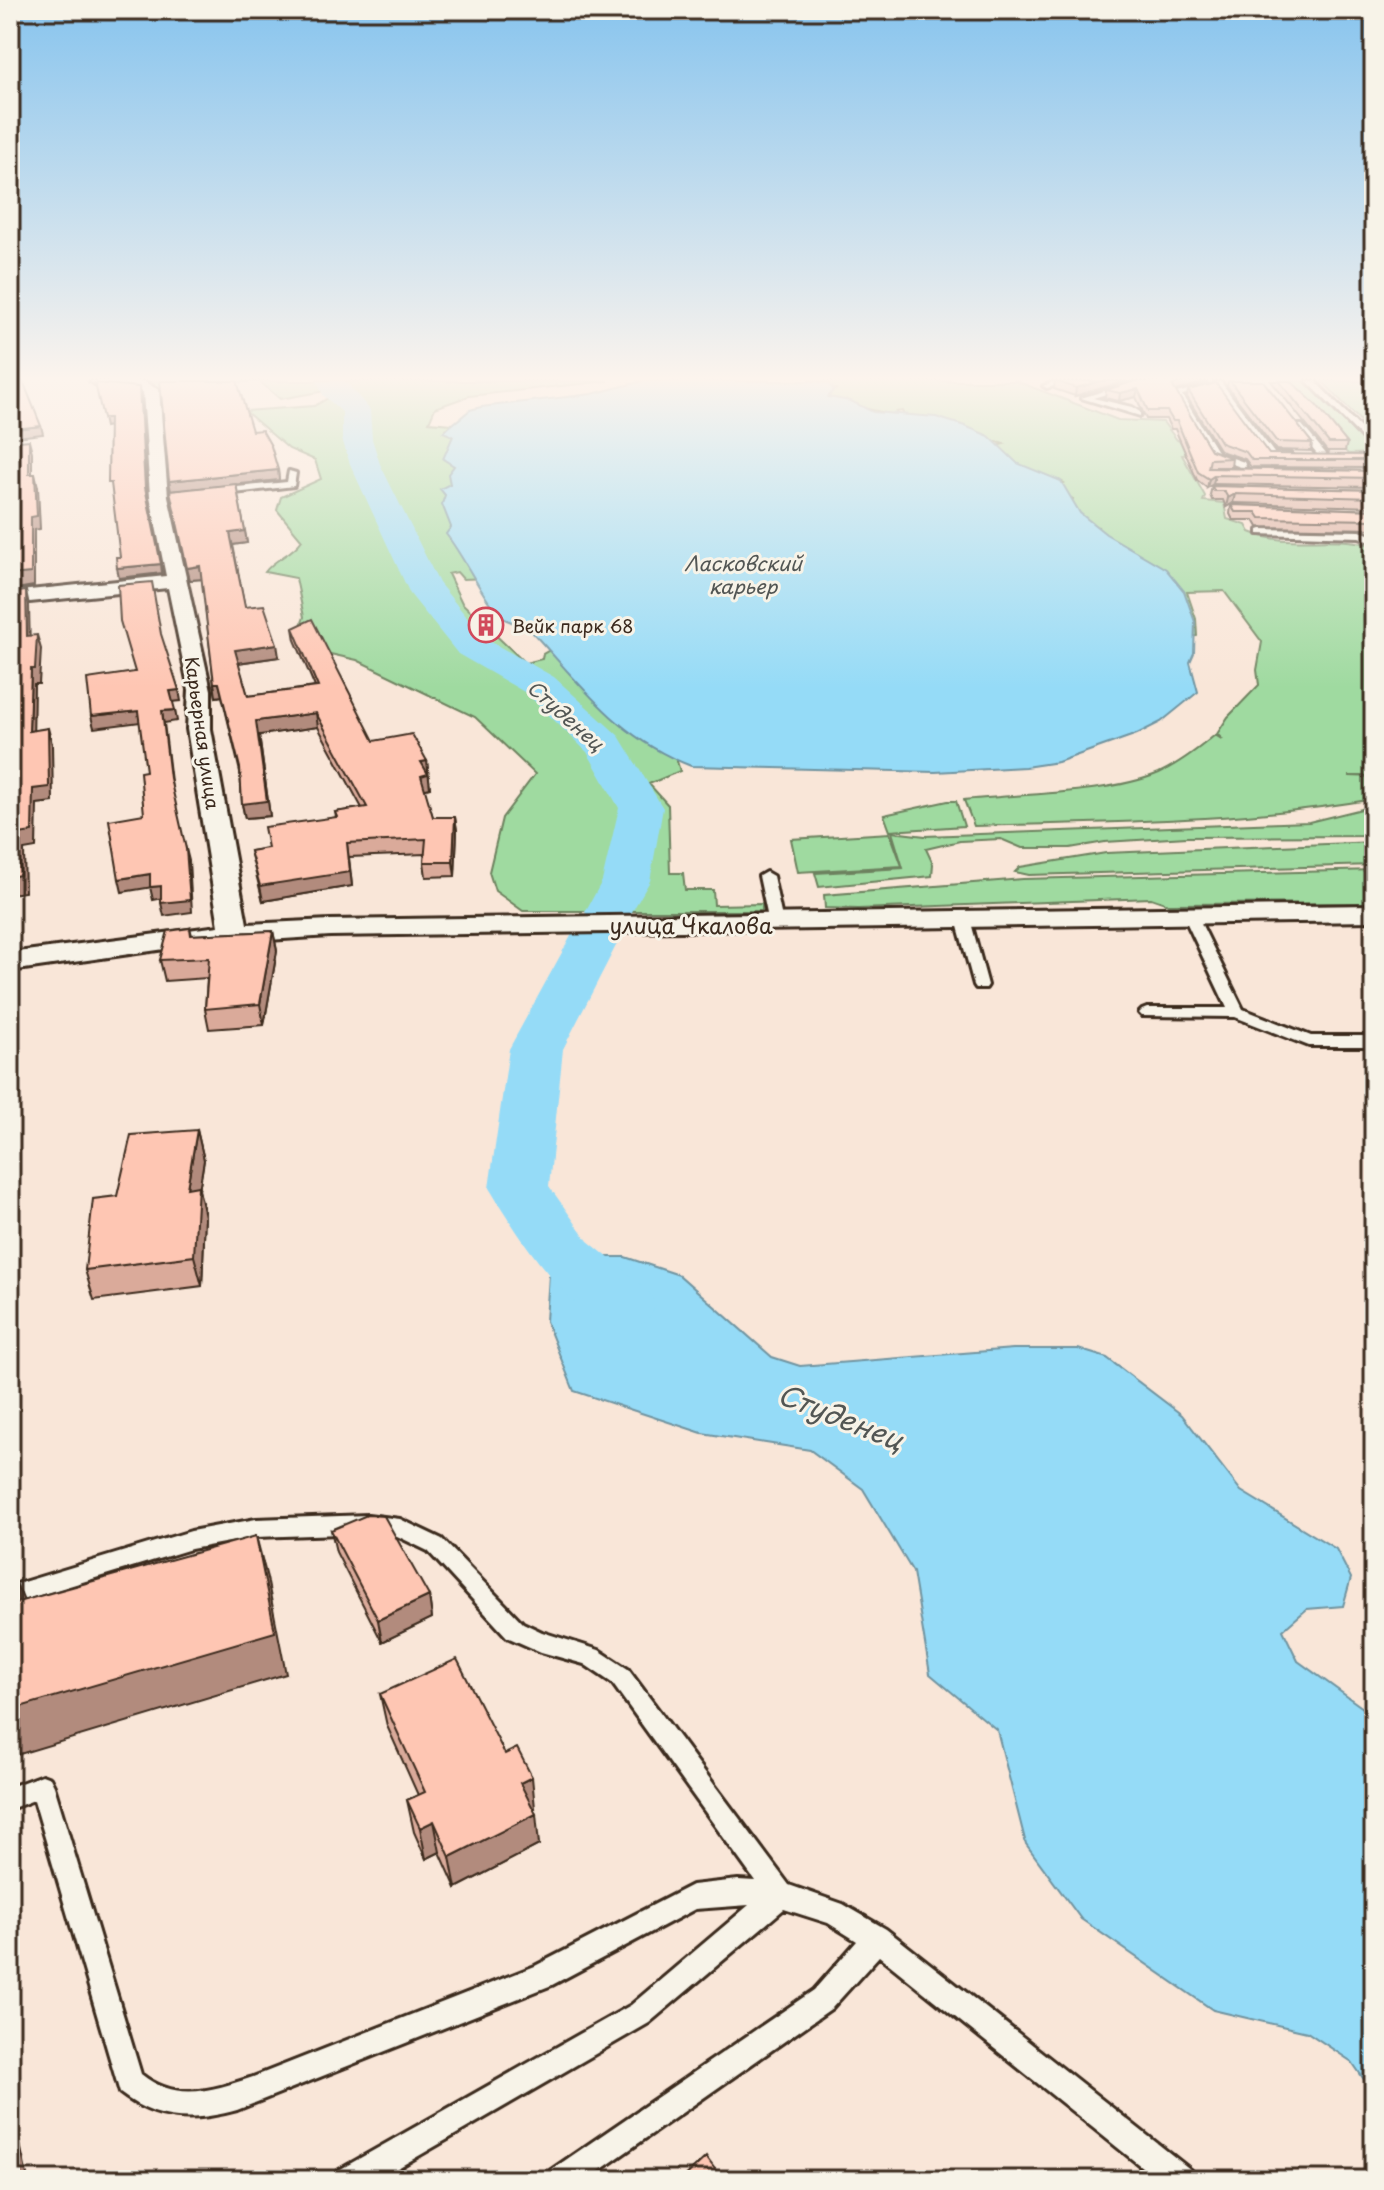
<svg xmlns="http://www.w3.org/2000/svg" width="1384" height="2190" font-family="'Playpen Sans',sans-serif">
<rect width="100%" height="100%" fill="#f9e6d8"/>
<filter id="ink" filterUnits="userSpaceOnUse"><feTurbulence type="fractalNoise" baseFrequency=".0125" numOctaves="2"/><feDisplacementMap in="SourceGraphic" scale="16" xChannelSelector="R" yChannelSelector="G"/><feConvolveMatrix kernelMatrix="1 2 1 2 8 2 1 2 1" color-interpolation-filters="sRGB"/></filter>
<g filter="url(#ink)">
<path fill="#fadccd" d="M1019 381H1321L1374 441V532L1223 529 1186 455H1209L1198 434H1175L1165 421 1120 419Z"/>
<path fill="#9fdaa0" stroke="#6d825f" stroke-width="2" d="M125 381H608L469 396 435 408 429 422 453 424 446 429 454 431 489 578 463 579 457 572 448 574 462 603 525 663 542 659 543 654 555 647 675 755 680 771 649 784 668 805 670 873H683L685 890H713L714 905 762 904V911H523L495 891 489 872 502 818 535 774 475 717 357 660 317 651 299 631 304 617 296 578 265 572C275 558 292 555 302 540L277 510 281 497 321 479 315 460 289 449 245 411 314 406 332 396 325 391 280 399 259 381 159 388Z
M801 381H1016L1118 420 1163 422 1177 440 1203 453 1182 455 1205 496 1203 501 1224 503 1227 519 1246 525 1250 532C1289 549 1333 533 1374 546V776H1349L1374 777V799C1242 822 1108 822 974 826L964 800C1019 794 1110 794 1159 773 1180 763 1197 750 1215 735L1223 740 1217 734 1228 717 1259 685 1257 670 1262 642 1224 591 1187 592 1196 619 1197 636 1191 637 1086 529 1099 527 1086 525 1071 504 1073 499 1054 488 1064 483 1059 480 1045 483 992 447 1004 444 905 417 902 411 896 412 899 416 845 404 847 399 845 402 823 399 829 391 837 389H822Z
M1283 381H1302L1318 392 1374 453 1348 454Z
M1322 381H1374V435Z
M948 801H956L964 826 890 831 884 815Z
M1374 806V836L1187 837 1105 842 1070 848H1022L1001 839 960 841 926 849 933 864 932 876 819 887 815 873 903 868 892 832 925 836 1309 822Z
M890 833 902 866 798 872 791 839Z
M1374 842V865L1029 875 1015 872 1020 867 1106 853Z
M1374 870V903L1168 904 1151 898 858 909 825 908 824 895 1023 879Z"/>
<path fill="#95dbf7" stroke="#7194a0" stroke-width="2" d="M643 381H816L829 384 834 390 828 397 851 401 873 412 936 417 965 426 989 436 1017 463 1061 481 1080 513 1106 534 1166 569 1184 591 1195 622 1194 653 1190 662 1198 692 1161 722 1137 734 1058 762 1025 767 935 772 691 766C619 739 583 687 533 633 523 623 504 623 496 612 477 587 465 559 446 534L451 527 442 504 445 495 440 489 450 484 448 474 454 466 443 459 453 436 443 432 470 410 481 407 592 394Z
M566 1257H625L679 1275 772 1357 800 1366 1013 1349H1078L1107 1358 1182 1415 1241 1491 1336 1549 1351 1578 1343 1606 1307 1609 1283 1630 1298 1661 1374 1716V2094L1352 2062 1307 2032 1213 2010 1081 1919 1026 1844 997 1730 930 1674 913 1572 863 1489 810 1450 702 1433 574 1391 546 1321 549 1274Z"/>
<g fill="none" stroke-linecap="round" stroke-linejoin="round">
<path fill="#95dbf7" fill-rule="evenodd" d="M317 381H345L370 410 372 439 380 464 439 583 484 638 554 677 619 736 663 808 650 881 626 922 614 925 621 936 563 1049 549 1186 588 1241 647 1289 656 1305 647 1321C640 1324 630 1328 623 1328 573 1325 513 1227 489 1188L509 1049 571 936 578 925 592 922 585 912 602 881 619 808 587 752 526 693 458 654 410 594 350 464 342 439V412L323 395Z"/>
<g stroke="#3b2a1e" stroke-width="6">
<path id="service" d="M1056 381H1069L1047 388 1043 386Z
M1137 381H1150L1093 398 1132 407 1140 412V416L1081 398Z
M1307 381H1315L1374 442V450Z
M1215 382H1221L1274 453 1291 454V458H1268Z
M1206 385 1209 389 1182 395 1218 453 1244 462 1249 474H1243L1238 466 1212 457 1173 394Z
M1296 425H1302L1327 455V459H1321L1296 429Z
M289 471 296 473 294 486 217 495 212 492 217 489 287 482Z
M1261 529 1360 531 1374 536V542L1359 537 1258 534V530Z
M766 872 773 876 783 923 776 927 769 923 759 876Z
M1190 911 1197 915 1243 1009 1311 1036H1374V1046H1309L1235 1017 1142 1016 1139 1013 1142 1010 1147 1008H1227L1183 915Z
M963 915 970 919 988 985 986 988H976L974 985 956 919Z
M368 1515 400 1519 442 1539 523 1623 542 1632 599 1650 628 1669 789 1885 843 1904 886 1929 1191 2170 1195 2180H1158L879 1956 832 2008 586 2180H547L551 2170 814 1990 857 1941 828 1923 784 1909 649 2023 377 2180H335L339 2170 631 2005 749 1905 695 1909 552 1985 237 2110C193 2122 157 2122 120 2093L34 1800 10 1809V1787L42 1775 50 1778 54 1786 141 2074C177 2103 213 2090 253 2077L535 1966 692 1885 738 1880 755 1881 612 1683 584 1664 541 1652 507 1637 428 1551 397 1536 368 1533 256 1537 191 1549 10 1604V1586L191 1531 256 1519Z"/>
</g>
<g stroke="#3b2a1e" stroke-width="6">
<path id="minor" d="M90 381H143L159 390 168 496 211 690V729L247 924 330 920 1374 905V921L330 936 193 945 10 971V953L219 926 187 729 189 690 168 588 10 604V592L166 576 150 496 143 392 98 386Z"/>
</g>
<use href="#service" fill="#f7f3e8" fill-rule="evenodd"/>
<use href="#minor" fill="#f7f3e8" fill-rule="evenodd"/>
</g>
<path fill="#daaa9a" stroke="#3b2a1e" stroke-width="2" d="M1055 381H1126L1075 396 1054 389Z
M1135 381H1208L1175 391 1211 450 1232 458 1231 467H1208L1374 471V487L1213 484 1207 488 1197 480 1175 429H1171L1166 419H1146L1136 397 1119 401 1105 398 1106 390Z
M1228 381H1263L1312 443 1311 451 1276 450 1227 386Z
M1271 381H1291L1347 443 1345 451H1327Z
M1188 390 1269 454 1368 460 1366 468 1251 467 1245 459 1220 451 1187 397Z
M252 431 278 470 279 480 236 484 247 543 233 545 245 607 279 657 238 663 248 696 315 687 295 640 293 628 374 741 427 761 430 788 424 789 433 817H455L457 831 455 876 426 877 424 862 425 854 349 857 352 886 263 901 250 851 268 848 336 817 335 812 362 808 318 727 259 735 270 816 245 818 242 804 240 772 222 696 216 697 214 683 202 579 190 580 169 481Z
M1212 486 1374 490V507L1233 503 1226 507 1223 500H1212L1210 495Z
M1231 505 1374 510V529L1258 527 1254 520H1233L1230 514Z
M190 928 192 935 273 931 277 951 264 1025 209 1029 205 1009 207 978 165 981 160 960Z
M197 1130 204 1160 199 1190 205 1216 202 1286 94 1300 85 1270 117 1196Z
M331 1530 429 1596 432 1618 382 1642 336 1552Z
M380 1694 505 1754 535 1808 533 1809 539 1845 456 1888 440 1852 426 1859 414 1832 407 1800 418 1795 387 1726Z"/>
<path fill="#b28b7d" stroke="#3b2a1e" stroke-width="2" d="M1100 381H1126L1075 396 1076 388Z
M1185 381H1208L1170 393 1172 385Z
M139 387 140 395 147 496 145 487Z
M1138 389 1136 397 1119 401 1120 393Z
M103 418H109L110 426 105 427Z
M41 426 43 434 17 437 15 429Z
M29 440 32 452V487L29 474Z
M278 470 279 480 171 491 169 481Z
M35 474 38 487 40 529 34 530V586L10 590V575L31 517Z
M1215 475 1213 484 1207 488 1209 479Z
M1235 494 1233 503 1226 507 1228 498Z
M245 531 247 543 232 545 230 533Z
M161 564 162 573 119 578 117 568Z
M200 566 203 579 190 580 187 568Z
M26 591 29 605 30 650 27 636Z
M37 635 41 649 39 684H34L33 746 29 731 31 669Z
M277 644 279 657 237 663 235 650Z
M214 683H219L222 696 216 697Z
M179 690 181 701 172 702 170 691Z
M175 710 177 721 164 723 172 790 162 711Z
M138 711 141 722 94 728 91 716Z
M316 713 318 727 259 735 270 816 245 818 242 804 256 721Z
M48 728 52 744 53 802 37 804 36 848 24 850 25 892 10 894V877L19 834 33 789Z
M427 761 430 788 422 790 421 762Z
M455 817 457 831 455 876 453 862Z
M347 843 352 886 263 901 260 886Z
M186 849 189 861 192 912 164 916 161 903Z
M150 874 153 887 122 892 119 879Z
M161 886 163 898 153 900 150 887Z
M273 931 277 951 264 1025 260 1004Z
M197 1130 204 1160 199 1190 205 1216 202 1286 194 1256 187 1188Z
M256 1536 267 1578 286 1674 10 1757V1710Z
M17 1585 35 1627 18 1602Z
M429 1596 432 1618 382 1642 378 1620Z
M532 1777 535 1808 523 1814 520 1783Z
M536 1814 539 1845 456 1888 450 1857Z
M434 1821 440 1852 426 1859 420 1828Z
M10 2100 28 2180H14L10 2163Z"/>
<path fill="#fec6b3" stroke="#3b2a1e" stroke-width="2" d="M10 381H23L41 426 15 429 10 415Z
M160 381H237L252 431 262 430 271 446 278 470 169 481Z
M1055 381H1100L1076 388Z
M1135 381H1185L1172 385 1211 450 1232 458 1210 459 1208 468 1374 471V478L1215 475 1209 479 1198 472 1177 421H1173L1167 411H1148L1138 389 1120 393 1106 390Z
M1230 381H1263L1312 443 1277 442Z
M1279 381H1291L1317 406 1347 443H1329Z
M95 383 139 387 145 487 161 564 117 568 116 557H120L111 483H108L109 418H103Z
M1216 383 1269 454 1365 455 1368 460H1252L1246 452 1221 443 1188 390Z
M29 440V474H35L37 516 31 517V573L10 575V442Z
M236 484 245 531 230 533 245 607 264 605 277 644 235 650 248 696 318 687 293 628 312 619 374 741 412 734 427 761 421 762 428 774 421 776 433 817H455L453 862H424L426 839 347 843 350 872 260 886 250 851 268 848 264 827 337 817 335 812 367 807 316 713 256 721 267 801 242 804 240 768 219 683H214L200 566 187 568 170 491Z
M1212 486 1374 490V498L1235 494 1228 498 1224 491H1214Z
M1231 505 1374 510V520L1260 518 1256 512H1235Z
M152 582 161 634 179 690 170 691 175 710 162 711 170 778 186 849 190 900 161 903V886L150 887V874L119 879 109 820 144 814 140 772 146 771 138 711 91 716 87 679 135 672 120 621 118 585Z
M26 591 27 636 37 635 35 669H31L29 731 48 728 49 787 33 789 32 832 19 834 20 875 10 877V593Z
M190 928 191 935 273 931 260 1004 205 1009 209 958 160 960 168 931Z
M197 1130 187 1188 198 1186 194 1256 85 1270 93 1199 117 1196 131 1135Z
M367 1515 384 1516 429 1596 378 1620 331 1530Z
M256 1536 275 1632 10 1710V1587L17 1585 18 1602Z
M457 1659 505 1754 517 1748 532 1777 520 1783 536 1814 450 1857 434 1821 420 1828 407 1800 425 1792 380 1694Z
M706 2157 723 2180H681Z
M10 2163 14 2180H10Z
M358 2173 362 2180H348Z"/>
</g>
<linearGradient id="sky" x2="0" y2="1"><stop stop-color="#87c4ee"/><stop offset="0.55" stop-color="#fcf4ed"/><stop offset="1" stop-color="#fcf4ed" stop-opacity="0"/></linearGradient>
<rect width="1384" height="688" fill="url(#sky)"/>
<defs>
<g id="building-ring" transform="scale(1.8)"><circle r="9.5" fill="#f7f3e8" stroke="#d1495b" stroke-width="1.5"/><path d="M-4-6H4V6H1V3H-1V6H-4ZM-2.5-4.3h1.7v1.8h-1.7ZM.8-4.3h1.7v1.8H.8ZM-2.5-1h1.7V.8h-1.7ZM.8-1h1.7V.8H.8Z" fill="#d1495b"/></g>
</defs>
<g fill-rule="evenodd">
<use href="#building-ring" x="486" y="625"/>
</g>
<g text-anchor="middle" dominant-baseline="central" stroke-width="6" stroke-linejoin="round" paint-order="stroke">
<g font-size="18" fill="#3b2a1e" stroke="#f7f3e8" text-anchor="start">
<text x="512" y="625">Вейк парк 68</text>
</g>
<g font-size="18" fill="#3b2a1e" stroke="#f7f3e8">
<text transform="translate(203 733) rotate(82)">Карьерная улица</text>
</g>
<g font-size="20" font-style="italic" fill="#525654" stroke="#f7f3e8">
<text x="743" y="563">Ласковский<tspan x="743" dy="23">карьер</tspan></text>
<text transform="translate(566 715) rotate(42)">Студенец</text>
</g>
<g font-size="22" fill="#3b2a1e" stroke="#f7f3e8">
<text x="691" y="924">улица Чкалова</text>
</g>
<g font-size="28" font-style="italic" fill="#525654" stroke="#f7f3e8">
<text transform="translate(841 1416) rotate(22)">Студенец</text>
</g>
</g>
<rect width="1384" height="2190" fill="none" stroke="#f7f3e8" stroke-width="40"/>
<rect x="20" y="20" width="1344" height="2150" fill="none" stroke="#3b2a1e" stroke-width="3" filter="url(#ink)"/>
</svg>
